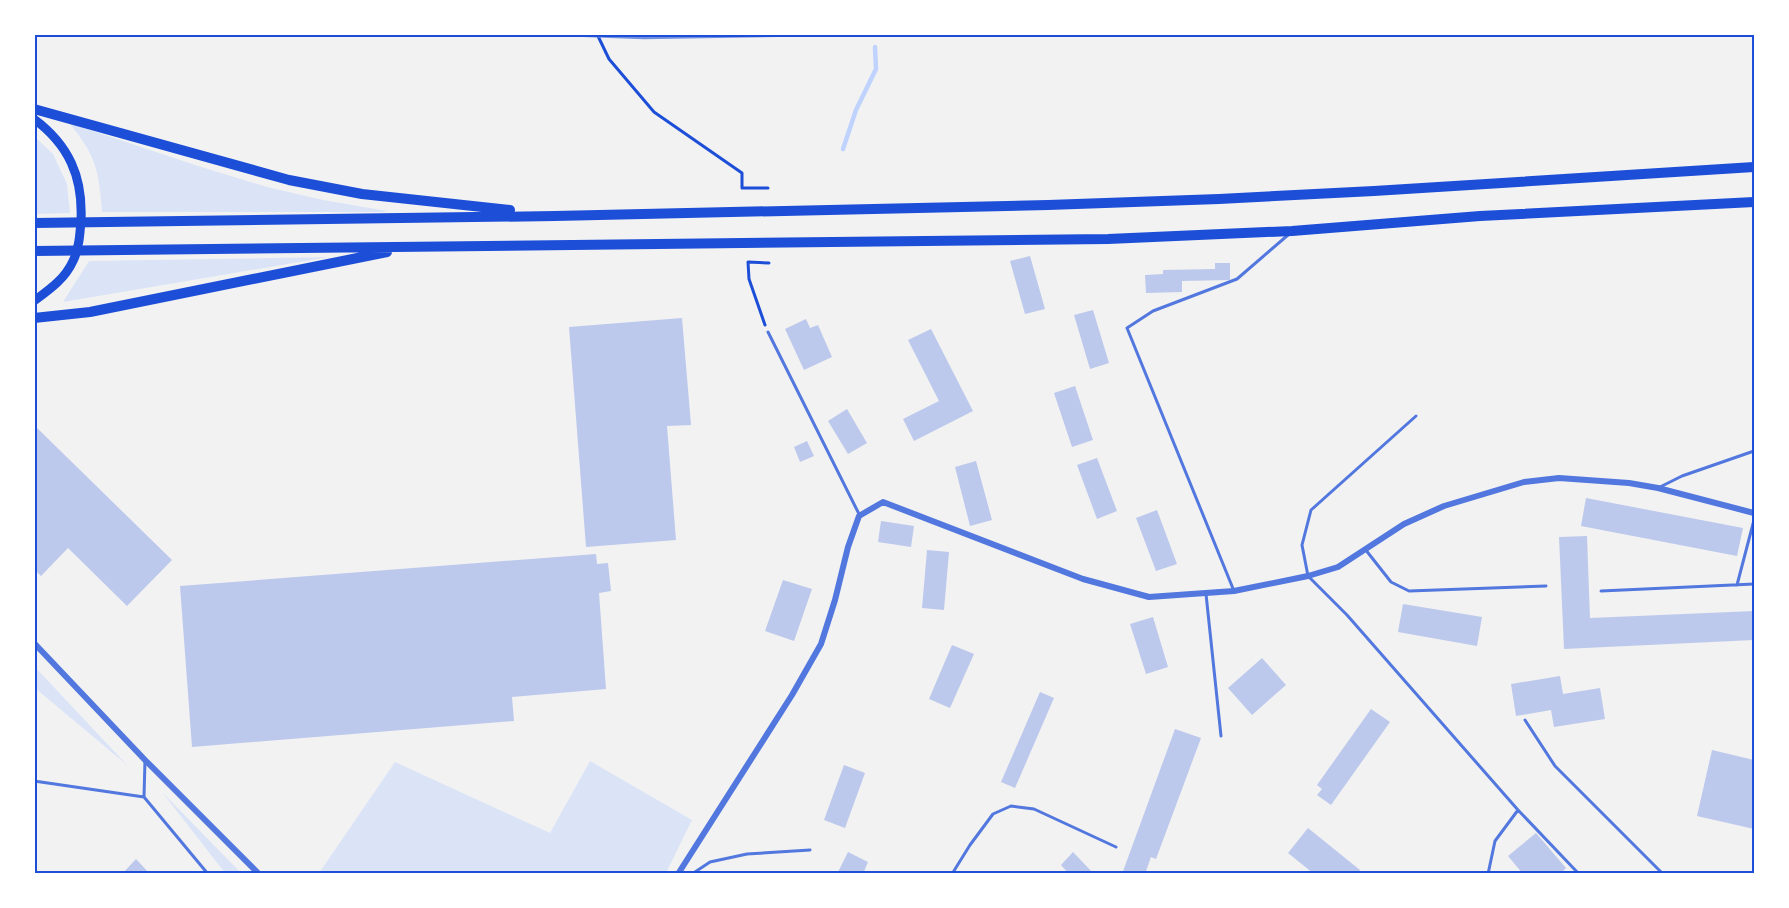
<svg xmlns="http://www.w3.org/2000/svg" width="1789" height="908" font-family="Arial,sans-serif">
<rect width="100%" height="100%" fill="#f2f2f2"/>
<path fill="#dbe4f7" d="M69 123 195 165 267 187 323 200 387 211 383 212H102C99 171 96 155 69 123Z
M35 137 53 154 67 184 70 213 35 214Z
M329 257 63 302 89 261Z
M35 667 127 765 35 688Z
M590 761 692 820 666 873H319L395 762 550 833Z
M162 792 241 873H225Z"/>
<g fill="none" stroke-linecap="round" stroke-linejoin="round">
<path stroke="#bfd3fe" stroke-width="4.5" d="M843 149 856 110 876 69 875 47"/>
</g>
<path fill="#bdc9ec" d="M1030 256 1045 309 1025 314 1010 261Z
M1215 263H1230V280L1182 281V292L1146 293 1145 275 1163 274V270L1215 269Z
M1093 310 1109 363 1090 369 1074 315Z
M682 318 691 425 667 426 676 540 586 547 569 327Z
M806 319 810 328 818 325 832 357 804 370 785 329Z
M931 329 973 411 914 441 903 419 939 401 908 340Z
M1075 386 1093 440 1072 447 1054 393Z
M847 409 867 443 848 454 828 421Z
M34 425 172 560 127 606 68 548 41 576 34 569Z
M807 441 814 456 800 462 794 447Z
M1097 458 1117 511 1097 519 1077 465Z
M976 461 992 520 970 526 955 467Z
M1586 498 1743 528 1737 556 1581 526Z
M1157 510 1177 564 1156 571 1136 518Z
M881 521 914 526 911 547 878 542Z
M1587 536 1590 618 1754 611V640L1564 649 1559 537Z
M927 550 949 552 944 610 922 608Z
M596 554 597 564 608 563 611 591 599 593 606 689 512 697 514 721 192 747 180 586Z
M783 580 812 589 794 641 765 631Z
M1403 604 1482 617 1477 646 1398 632Z
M1153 617 1168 667 1146 674 1130 624Z
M952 645 974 654 950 708 929 699Z
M1262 658 1286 685 1252 715 1228 688Z
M1560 676 1563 694 1600 688 1605 719 1554 727 1551 710 1516 716 1511 684Z
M1040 692 1054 698 1015 788 1001 782Z
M1371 709 1390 722 1331 805 1317 795 1322 789 1317 785Z
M1175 729 1201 738 1156 859 1151 857 1145 874H1122Z
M1712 750 1754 760V829L1697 816Z
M844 765 865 773 845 828 824 820Z
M1308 828 1360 870 1358 874H1314L1288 853Z
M1536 833 1566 868 1560 874H1523L1508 856Z
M848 852 868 862 863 874H837Z
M1073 852 1094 874H1069L1061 865Z
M136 859 150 874H122Z"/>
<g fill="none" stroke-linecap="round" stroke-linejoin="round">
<path stroke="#1d4ed8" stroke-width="3" d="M597 34 609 59 654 112 742 173V188H768
M765 325 749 279 748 262 769 263"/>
<path stroke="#5277de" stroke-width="3" d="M768 332 859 514
M1416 416 1311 510 1302 545 1308 576 1347 615 1518 810 1579 874
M1660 487 1682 476 1754 451
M1365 549 1391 582 1409 591 1546 586
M1737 585 1754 520
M1234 591 1127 328 1153 311 1237 279 1288 235
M1601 591 1754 584
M1206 594 1221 736
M1525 720 1555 766 1663 874
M34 781 144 797 208 874
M144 797 145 760
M692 874 710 862 747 854 810 850
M952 874 970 845 993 814 1011 806 1034 809 1116 847
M1488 874 1495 841 1518 810"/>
<path stroke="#5277de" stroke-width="6" d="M34 643 145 760 259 874
M678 874 792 695 821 644 835 600 848 547 859 516 883 502 1083 579 1149 597 1234 591 1308 576 1338 567 1404 524 1444 506 1524 482 1559 478 1629 483 1658 488 1754 513"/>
<path stroke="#1d4ed8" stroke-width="9" d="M34 119C69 145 83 177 81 220 80 234 79 249 73 261 65 279 49 290 34 301"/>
<path stroke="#1d4ed8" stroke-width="10" d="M34 109 289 180 362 194 510 210
M34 223 555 216 1048 205 1219 199 1374 191 1754 167
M34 251 1108 239 1292 231 1480 216 1754 202
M34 318 90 312 387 252"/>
<path stroke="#7290e2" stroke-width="4.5" d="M562 34 644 37 825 34"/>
</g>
<rect width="1789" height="908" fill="none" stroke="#ffffff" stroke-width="72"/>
<rect x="36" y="36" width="1717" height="836" fill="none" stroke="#1d4ed8" stroke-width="2"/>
</svg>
